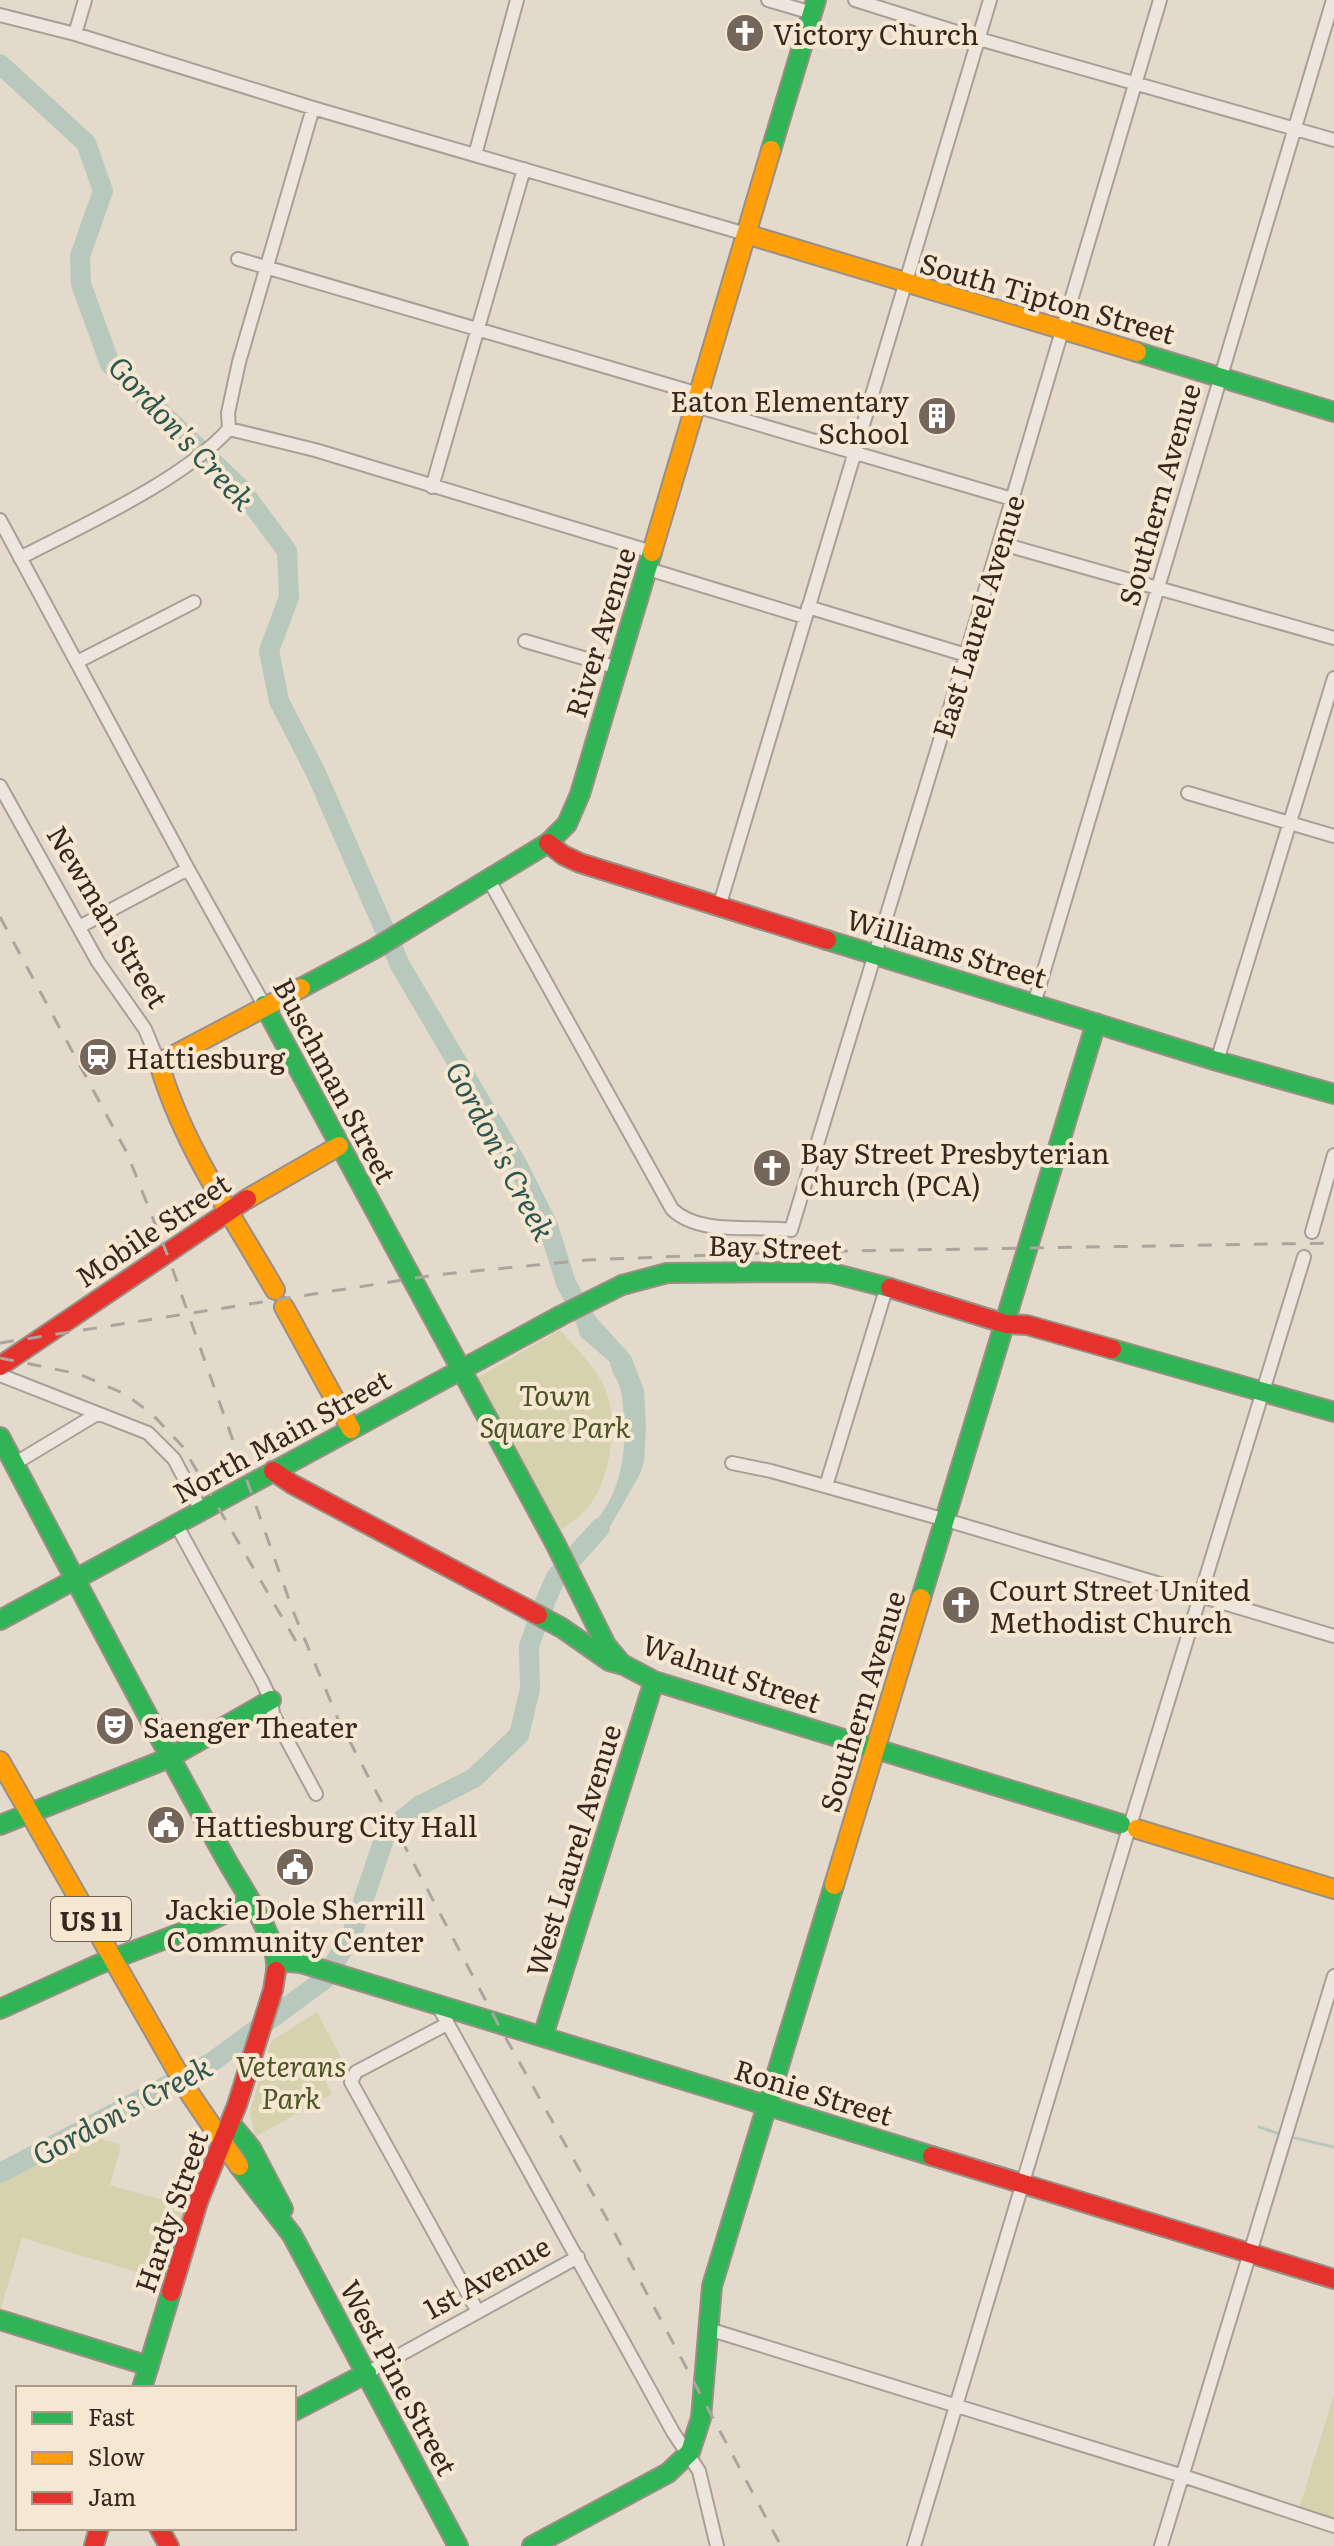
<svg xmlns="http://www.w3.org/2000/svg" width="1334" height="2546" font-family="Literata,serif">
<rect width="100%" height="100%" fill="#e4dacc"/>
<path fill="#d7d2ae" d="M560 1330C577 1349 600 1371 608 1396 617 1427 610 1479 590 1505 583 1515 570 1523 561 1530L477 1378Z
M317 2012 345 2065 323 2077 332 2094 255 2137 250 2111 271 2041Z
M77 2132 121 2145 110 2185 196 2209 173 2283 22 2238 0 2311V2173Z
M1334 2394V2520L1299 2509Z"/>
<path fill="#b8c8bc" d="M592 1313 631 1356 644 1390 646 1428 644 1462 640 1474 611 1525 586 1553 576 1539C624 1505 630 1445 621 1391 619 1381 611 1373 610 1362L580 1336 576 1322Z"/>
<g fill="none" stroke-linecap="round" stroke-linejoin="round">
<path stroke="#b8c8bc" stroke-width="3" d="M1259 2127 1277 2133
M1295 2138 1334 2147"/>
<path stroke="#b8c8bc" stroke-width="20" d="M0 64 86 143 103 191 80 256 81 284 110 364 240 488 287 551 289 597 269 651 279 701 316 773 400 965 517 1164 548 1226 566 1283 591 1330 600 1337
M0 2173 212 2062 325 1979 352 1934 386 1833 419 1806 474 1778 519 1735 530 1689 529 1646 545 1602 556 1577 600 1528"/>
<g stroke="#a99f96" stroke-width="16">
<path id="street" d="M768 0 812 13
M855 0 979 39 1334 140
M0 15 75 34 313 108 746 234
M75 34 85 0
M475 155 517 0
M238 259 699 394
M696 406 1012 499
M229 429 228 413 239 362 313 108
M432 487 524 169
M0 520 188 869 264 1005
M999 543 1334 638
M20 558C83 525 182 481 229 429L315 450 652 552
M648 569 805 617
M808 607 966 655
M525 641 618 668
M77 662 194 602
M0 786 98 962 145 1029 159 1063
M1188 793 1334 836
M489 880 672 1209C699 1236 754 1225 791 1230L966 655 1160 0
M719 907 990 0
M79 927 188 869
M1034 1004 1333 0
M1217 1061 1334 678
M1312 1232 1334 1155
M0 1375 148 1433 174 1459 201 1510
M732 1463 771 1471 946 1520 1334 1636
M14 1464 97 1414
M826 1486 887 1286
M176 1524 262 1681 271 1700 273 1714 316 1794
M1132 1819 1304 1257
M438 2006 673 2432 699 2471 717 2546
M447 2024 356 2072 351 2082 478 2312
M706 2331 718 2332 1183 2476 1334 2526
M367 2373 578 2257
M914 2546 1127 1835
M1161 2546 1334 1976"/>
</g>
<g stroke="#998f85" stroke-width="22">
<path id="fast" d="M771 150 816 0
M1137 352 1334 412
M827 940 1217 1061 1334 1094
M301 988 374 949 548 843 567 824 580 794 652 552
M264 1005 555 1543 606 1645 621 1663
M1112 1349 1334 1412
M0 1437C75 1579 149 1721 227 1861 242 1888 280 1941 276 1971
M921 1598 1096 1023
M538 1615 562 1628 609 1661 624 1665 654 1681 1121 1824
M0 1620 562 1315 622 1285 667 1273 809 1272 832 1273 890 1288
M0 1825 169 1758 271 1700
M277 1961 301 1963 932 2156
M0 2009 97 1965 194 1928 249 1902
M543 2036 654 1681
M231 2124 251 2148 283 2209
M239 2166 292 2235 458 2546
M0 2320 149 2366
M142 2388 171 2292
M294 2411 367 2373
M532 2546 668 2473 690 2452 701 2418 712 2286 834 1885"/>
</g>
<g stroke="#998f85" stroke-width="22">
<path id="slow" d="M746 234 1137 352
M652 552 771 150
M247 1199 339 1146
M275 1290C233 1217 182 1144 159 1063L301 988
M284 1307 351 1429
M0 1761 190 2094 239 2166
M1137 1829 1334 1889
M834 1885 921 1598"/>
</g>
<g stroke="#998f85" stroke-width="22">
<path id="jam" d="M548 843 563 855 580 863 827 940
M890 1288 1006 1324 1027 1325 1112 1349
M0 1366 247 1199
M273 1471 292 1484 538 1615
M932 2156 1334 2279
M171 2292 198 2202 237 2105 273 1990 276 1971
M159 2528 169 2546
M94 2546 99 2528"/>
</g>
<use href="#street" stroke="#ece6de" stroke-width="12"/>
<use href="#fast" stroke="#30b455" stroke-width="18"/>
<use href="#slow" stroke="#ff9f0a" stroke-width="18"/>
<use href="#jam" stroke="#e5322d" stroke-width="18"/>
<path stroke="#aba59e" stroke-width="3" stroke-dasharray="14 14" stroke-linecap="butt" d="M0 917 127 1153 169 1259 293 1611 338 1719 498 2024 612 2228 781 2546
M0 1343 435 1275 587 1260 787 1252 1334 1243
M0 1358 79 1374 125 1394 152 1414 183 1447 297 1643"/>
</g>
<defs>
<g id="church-disc" transform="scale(2)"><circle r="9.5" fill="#74665b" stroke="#f5e7d2"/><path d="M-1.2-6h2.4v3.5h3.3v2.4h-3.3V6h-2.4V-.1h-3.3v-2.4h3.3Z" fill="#fff"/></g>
<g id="building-disc" transform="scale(2)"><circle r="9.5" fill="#74665b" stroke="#f5e7d2"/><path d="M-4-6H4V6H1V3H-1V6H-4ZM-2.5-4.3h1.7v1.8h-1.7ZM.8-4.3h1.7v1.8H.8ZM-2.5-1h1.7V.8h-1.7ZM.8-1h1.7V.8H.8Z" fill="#fff"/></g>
<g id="station-disc" transform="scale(2)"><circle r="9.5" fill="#74665b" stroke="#f5e7d2"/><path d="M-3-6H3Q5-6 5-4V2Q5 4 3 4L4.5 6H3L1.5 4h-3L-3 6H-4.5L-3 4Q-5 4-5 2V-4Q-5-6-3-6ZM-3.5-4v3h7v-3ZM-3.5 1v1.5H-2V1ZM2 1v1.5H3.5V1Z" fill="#fff"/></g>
<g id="theatre-disc" transform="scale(2)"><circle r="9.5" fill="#74665b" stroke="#f5e7d2"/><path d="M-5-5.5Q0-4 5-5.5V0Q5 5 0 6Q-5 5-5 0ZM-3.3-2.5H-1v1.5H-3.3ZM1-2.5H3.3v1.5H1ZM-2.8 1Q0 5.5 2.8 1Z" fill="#fff"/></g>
<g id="civic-disc" transform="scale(2)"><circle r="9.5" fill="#74665b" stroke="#f5e7d2"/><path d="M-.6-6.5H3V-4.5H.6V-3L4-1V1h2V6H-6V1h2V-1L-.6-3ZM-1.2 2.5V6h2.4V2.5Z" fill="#fff"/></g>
</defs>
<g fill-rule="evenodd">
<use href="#church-disc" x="745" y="33"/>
<use href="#building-disc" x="937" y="416"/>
<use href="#station-disc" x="98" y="1057"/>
<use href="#church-disc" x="772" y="1168"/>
<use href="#church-disc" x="961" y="1605"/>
<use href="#theatre-disc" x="115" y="1726"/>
<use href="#civic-disc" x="166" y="1825"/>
<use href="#civic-disc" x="295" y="1867"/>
</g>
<g text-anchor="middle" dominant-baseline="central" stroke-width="8" stroke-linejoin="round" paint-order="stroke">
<rect fill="#f5e7d2" stroke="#706154" stroke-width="2" x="51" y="1897" width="80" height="44" rx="6"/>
<g font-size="26" font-weight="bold" fill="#37271e">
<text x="91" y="1919">US 11</text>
</g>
<g font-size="28" fill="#37271e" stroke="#f5e7d2" text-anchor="start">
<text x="773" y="33">Victory Church</text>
<text x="909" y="400" text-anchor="end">Eaton Elementary<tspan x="909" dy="32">School</tspan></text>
<text x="126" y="1057">Hattiesburg</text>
<text x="800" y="1152">Bay Street Presbyterian<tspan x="800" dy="32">Church (PCA)</tspan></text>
<text x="989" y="1589">Court Street United<tspan x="989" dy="32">Methodist Church</tspan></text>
<text x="143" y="1726">Saenger Theater</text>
<text x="194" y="1825">Hattiesburg City Hall</text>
<text x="295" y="1908" text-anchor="middle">Jackie Dole Sherrill<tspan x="295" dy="32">Community Center</tspan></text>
</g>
<g font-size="28" fill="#37271e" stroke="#f5e7d2">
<text transform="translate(1048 297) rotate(16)">South Tipton Street</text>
<text transform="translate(1158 494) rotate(-74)">Southern Avenue</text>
<text transform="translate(977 616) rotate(-73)">East Laurel Avenue</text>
<text transform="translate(599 632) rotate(-73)">River Avenue</text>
<text transform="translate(109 916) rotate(59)">Newman Street</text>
<text transform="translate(947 947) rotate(17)">Williams Street</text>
<text transform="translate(336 1080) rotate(62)">Buschman Street</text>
<text transform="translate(152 1229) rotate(-34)">Mobile Street</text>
<text transform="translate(775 1246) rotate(2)">Bay Street</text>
<text transform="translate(281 1435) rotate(-29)">North Main Street</text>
<text transform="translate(732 1672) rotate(19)">Walnut Street</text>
<text transform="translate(861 1701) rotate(-73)">Southern Avenue</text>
<text transform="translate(572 1850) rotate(-73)">West Laurel Avenue</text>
<text transform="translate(814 2091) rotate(17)">Ronie Street</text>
<text transform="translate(170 2211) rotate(-71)">Hardy Street</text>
<text transform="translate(486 2276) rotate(-29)">1st Avenue</text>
<text transform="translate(400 2377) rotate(62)">West Pine Street</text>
</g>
<g font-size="28" font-style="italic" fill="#4d5424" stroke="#f5e7d2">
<text x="555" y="1394">Town<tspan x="555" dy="32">Square Park</tspan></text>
<text x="291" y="2065">Veterans<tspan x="291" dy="32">Park</tspan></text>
</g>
<g font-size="30" font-style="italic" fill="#2d574f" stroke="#f5e7d2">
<text transform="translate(183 432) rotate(47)">Gordon's Creek</text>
<text transform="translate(502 1150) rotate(62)">Gordon's Creek</text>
<text transform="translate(121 2109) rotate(-28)">Gordon's Creek</text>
</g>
</g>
<rect x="16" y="2386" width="280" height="144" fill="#f5e7d2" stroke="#a99a8a" stroke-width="2"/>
<rect x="32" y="2412" width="40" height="12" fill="#30b455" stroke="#a99a8a" stroke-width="2"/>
<text x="88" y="2426" font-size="24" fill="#37271e">Fast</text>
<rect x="32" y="2452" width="40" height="12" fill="#ff9f0a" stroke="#a99a8a" stroke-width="2"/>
<text x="88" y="2466" font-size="24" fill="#37271e">Slow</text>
<rect x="32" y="2492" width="40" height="12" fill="#e5322d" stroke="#a99a8a" stroke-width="2"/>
<text x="88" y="2506" font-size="24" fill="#37271e">Jam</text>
</svg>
